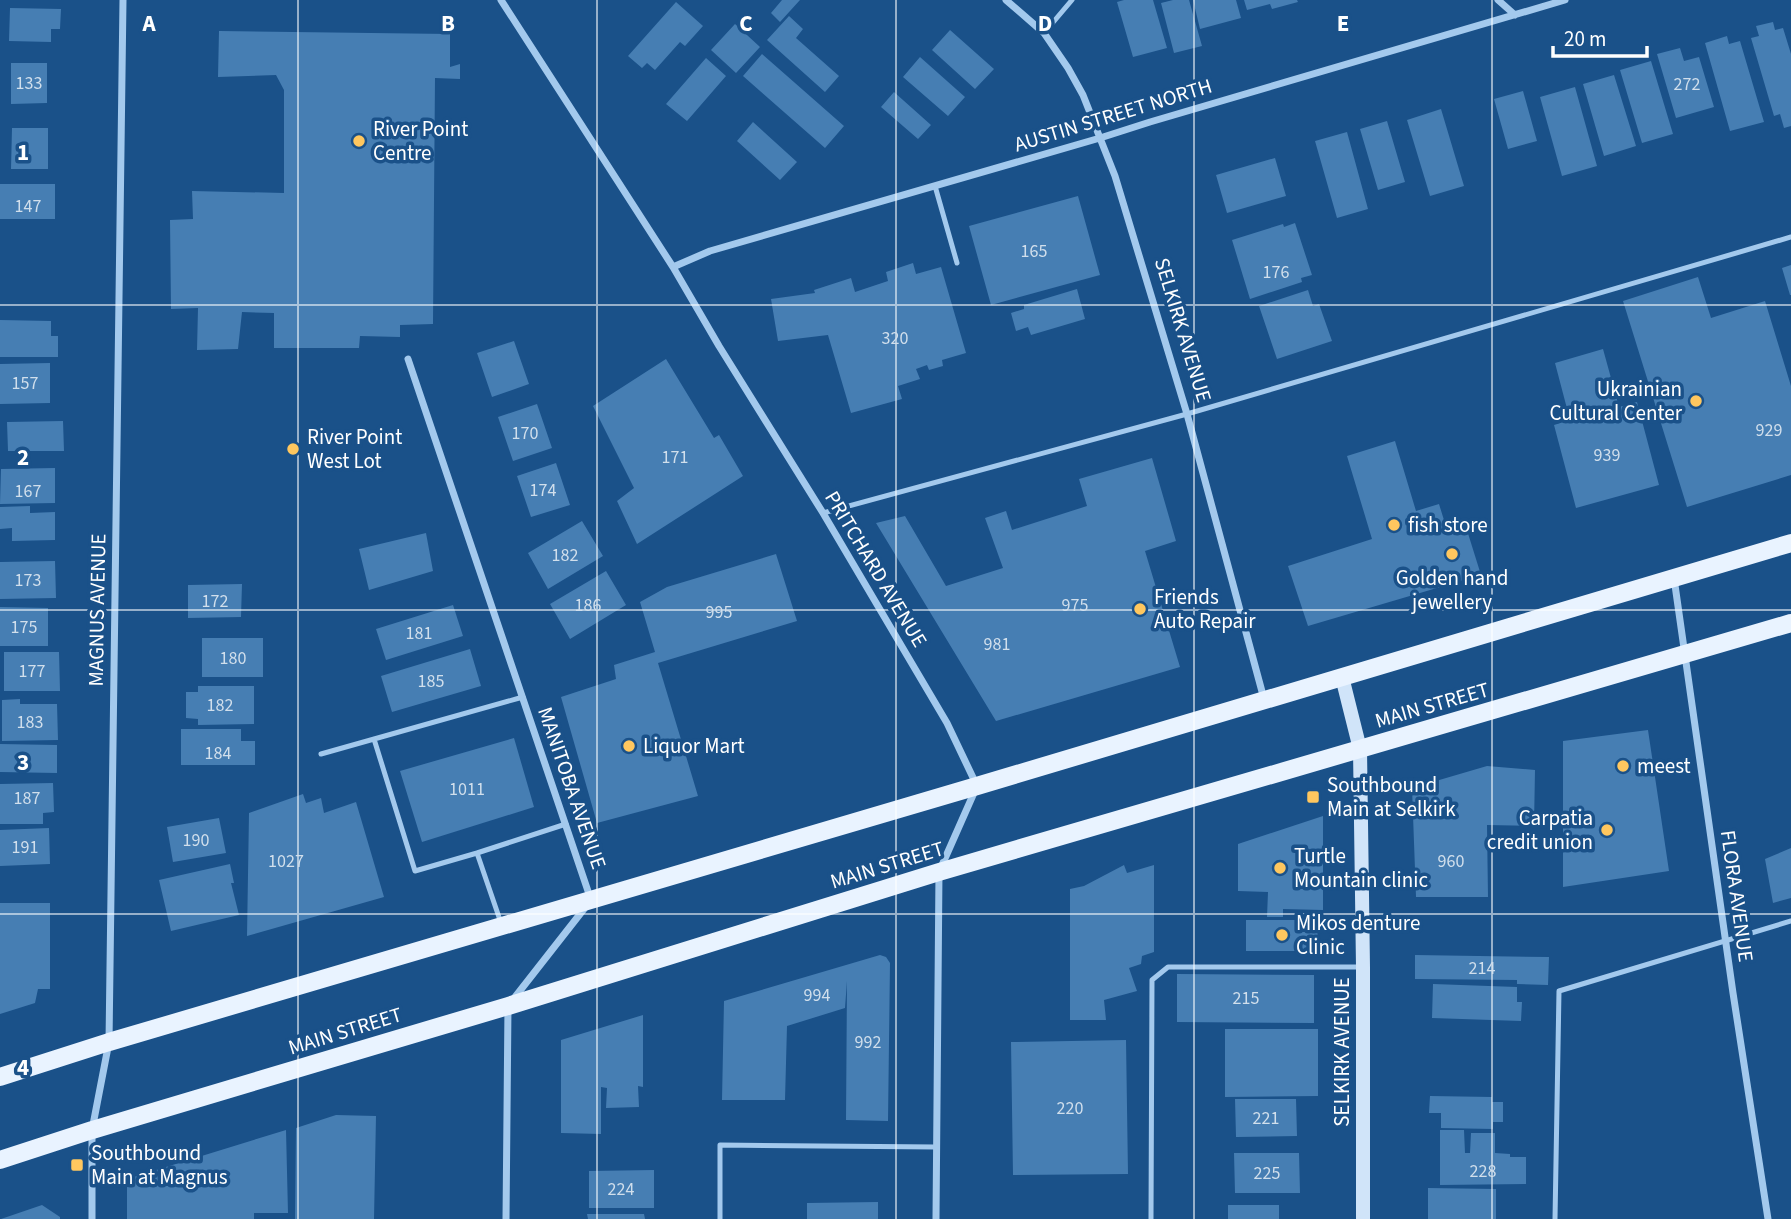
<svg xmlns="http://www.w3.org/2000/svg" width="1791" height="1219" font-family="'Source Sans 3',sans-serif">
<rect width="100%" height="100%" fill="#1a5189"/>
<path fill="#467eb3" d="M782 0H800L780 22 771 13Z
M1124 0H1153L1167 48 1133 57 1117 2Z
M1173 0H1189L1202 46 1174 53 1161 3Z
M1193 0H1236L1241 18 1200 29Z
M1244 0H1297L1298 2 1272 9 1270 4 1247 10Z
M676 2 703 26 685 46 680 42 655 70 647 63 642 68 628 56Z
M10 8 61 9 60 29H51V42L9 41Z
M789 16 803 29 796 38 839 76 825 92 767 40Z
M1773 22 1775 30 1783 28 1791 54V126L1784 128 1780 114 1774 116 1751 38 1759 36 1756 26Z
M735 24 760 47 736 73 711 50Z
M950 30 994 69 975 89 932 50Z
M219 31 450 34V67L460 64V79L435 78 433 324 400 325V337L360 336 359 348H274V313L242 312 238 349 197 350 198 308 171 309 170 220 193 219 192 191 284 193V90L276 75 218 77Z
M1727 36 1729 44 1740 41 1764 122 1730 131 1705 43Z
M1680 48 1684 61 1699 57 1714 107 1676 118 1657 54Z
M762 54 844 126 825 148 743 76Z
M920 57 965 97 948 116 903 77Z
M706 58 726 76 687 121 666 104Z
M1651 61 1673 134 1642 143 1620 70Z
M11 63H47V103L11 104Z
M1614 75 1636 146 1604 156 1583 84Z
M1575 87 1597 166 1562 176 1540 97Z
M1523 91 1537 141 1508 149 1494 99Z
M894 92 931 125 918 139 881 107Z
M1441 109 1464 186 1430 196 1407 120Z
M1387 121 1405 182 1378 190 1360 129Z
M753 122 797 162 780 180 737 141Z
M12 128H48V169H11Z
M1347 132 1368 209 1337 218 1315 141Z
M1275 158 1286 196 1227 213 1216 175Z
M0 184H55V219H0Z
M1078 196 1100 275 991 305 969 226Z
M1295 223 1312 275 1301 278 1302 282 1250 299 1232 240 1283 224 1284 227Z
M913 263 916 274 941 267 966 353 942 360 943 366 929 370 927 365 916 369 920 379 898 386 902 399 851 413 828 335 778 341 771 299 815 293 814 290 851 278 855 292 888 281 886 272Z
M1791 265V295H1790L1782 268Z
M1698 277 1711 318 1765 301 1791 386V475L1687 507 1623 301Z
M1077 289 1085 319 1031 335 1028 327 1016 331 1011 313 1024 309V305Z
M1308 290 1313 306 1319 304 1332 341 1277 359 1259 306Z
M0 320 51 321V336H58V357H0Z
M514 341 529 384 492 397 477 353Z
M1603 349 1619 407 1637 402 1659 485 1576 508 1554 425 1570 420 1555 363Z
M666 359 714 438 719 435 743 476 637 544 617 501 634 488 593 406Z
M50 363V403L0 404V364Z
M537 404 552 448 513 461 498 417Z
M63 421 64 451H8L7 422Z
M1395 441 1416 511 1439 504 1448 533 1466 527 1481 575 1308 626 1288 566 1372 539 1347 456Z
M1152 458 1176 541 1145 551 1180 667 996 721 876 523 905 516 946 586 1003 568 985 518 1006 511 1012 530 1087 506 1079 479Z
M556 463 570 505 531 517 517 476Z
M55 468V503L0 504 1 469Z
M30 506V513L55 512V540L12 541V528L0 529V507Z
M582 521 603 556 548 589 528 553Z
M426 533 433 571 369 590 359 549Z
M776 554 797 621 658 663 698 796 597 823 561 697 616 679 614 665 655 652 640 602 667 587Z
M55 561 56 598 0 599V562Z
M606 571 626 605 570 639 550 604Z
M242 584 241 617 188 618V585Z
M453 605 463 636 386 660 376 629Z
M0 607 48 608V646H0Z
M202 638H263V677H202Z
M470 649 481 686 392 712 381 676Z
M4 652H59L60 691H4Z
M198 686H254V724L198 725V719L186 718V692H198Z
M20 699V704H57L58 740 2 741V700Z
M181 729H241V741H255V765H181Z
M1648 730 1669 871 1563 887V741Z
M514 738 534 807 422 842 400 771Z
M0 744 57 745V773L0 772Z
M1487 766 1535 770 1534 826 1487 825 1488 897H1416L1412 788Z
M53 783 54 812 43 813V824H0V784Z
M303 794 306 803 321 798 324 813 356 802 384 897 247 936 249 813Z
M1323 816V910L1283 909V917H1267L1268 892 1238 891V844Z
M219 818 226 853 173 862 167 827Z
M49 828 50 864 0 866V830Z
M1791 848V898L1773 903 1765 859Z
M230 864 234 883H231L239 915 171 931 159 880Z
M1124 865 1127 873 1154 865V952L1142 956 1141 964 1129 968 1137 991 1104 1000 1106 1020H1070V889L1084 886Z
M0 903H50V989H38L35 1003 0 1014Z
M1246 920H1318L1317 951H1246Z
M880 955 886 957 890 963 888 1121 846 1120 847 981 845 1008 787 1026 785 1100H722L724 1001Z
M1415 955 1549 957 1548 985 1517 984V980L1415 979Z
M1177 974 1314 975V1023L1177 1022Z
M1433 984 1517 987V1002H1522L1521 1021 1432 1018Z
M643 1015V1087L638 1086 639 1107 606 1108 607 1088 601 1087V1134L561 1133V1040Z
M1225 1029H1318V1096L1225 1097Z
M1126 1040 1128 1174 1013 1175 1011 1042Z
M1430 1096 1492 1097V1102H1503V1122H1493V1129L1441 1128V1113H1429Z
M1235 1099H1296L1297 1136 1236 1137Z
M336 1115 376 1116 374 1219H295L296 1128Z
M286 1130 288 1213H254V1219H127V1179Z
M1440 1130H1464L1465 1153H1470L1471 1133H1495V1153L1510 1154V1157H1526V1184L1440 1185Z
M1234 1153H1299L1300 1193H1235Z
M654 1170V1208H589V1171Z
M1428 1188 1496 1189V1219H1428Z
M878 1202V1219H807V1203Z
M42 1205 60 1217V1219H1Z
M1228 1205H1279V1219H1228Z
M587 1214H644L645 1219H588Z"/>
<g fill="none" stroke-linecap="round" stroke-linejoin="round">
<path stroke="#a3c9ed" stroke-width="5" d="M1044 33 1072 0
M935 186 957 263
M823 513 1187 414 1791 237
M374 739 415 871 477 853
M321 754 523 697
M501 923 477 853 566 824
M720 1219V1145L936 1147
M1151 1219 1152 980 1168 967H1363
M1555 1219 1559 991 1791 921"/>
<path stroke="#a3c9ed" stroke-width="7" d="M501 0 673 267 719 346 823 513 947 723 977 786 939 872 936 1219
M1006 0 1044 33 1068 68 1083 95 1115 176 1187 414 1264 699
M1498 0 1515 15
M673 267 710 251 1100 138 1150 122 1565 0
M408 359 591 900 508 1006 506 1219
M1674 578 1733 993 1768 1219
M92 1219V1130L109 1042 123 0"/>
<path stroke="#d0e4f9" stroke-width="14" d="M1342 677 1360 749 1363 967V1219"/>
<path stroke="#e9f3ff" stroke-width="18" d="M0 1077 109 1042 977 786 1791 543
M0 1160 92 1130 508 1006 939 872 1791 623"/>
</g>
<path fill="none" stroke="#fff" stroke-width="2" stroke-opacity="0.55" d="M298 0V1219M597 0V1219M896 0V1219M1194 0V1219M1492 0V1219M0 305H1791M0 610H1791M0 914H1791"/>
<g fill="#ffc75f" stroke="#1a5189" stroke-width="2.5">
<circle cx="359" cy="141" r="7"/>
<circle cx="1696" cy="401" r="7"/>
<circle cx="293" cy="449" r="7"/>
<circle cx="1394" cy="525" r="7"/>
<circle cx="1452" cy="554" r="7"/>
<circle cx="1140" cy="609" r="7"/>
<circle cx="629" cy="746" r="7"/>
<circle cx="1623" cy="766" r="7"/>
<rect x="1306" y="790" width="14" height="14" rx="3.5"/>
<circle cx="1607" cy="830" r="7"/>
<circle cx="1280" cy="868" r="7"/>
<circle cx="1282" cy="935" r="7"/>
<rect x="70" y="1158" width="14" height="14" rx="3.5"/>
</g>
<g text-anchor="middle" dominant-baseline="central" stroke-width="7" stroke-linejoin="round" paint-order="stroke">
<g font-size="18" fill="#d1dfec">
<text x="29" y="83">133</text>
<text x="1687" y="84">272</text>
<text x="28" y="206">147</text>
<text x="1034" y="251">165</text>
<text x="1276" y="272">176</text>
<text x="895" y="338">320</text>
<text x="25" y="383">157</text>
<text x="1769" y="430">929</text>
<text x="525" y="433">170</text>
<text x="1607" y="455">939</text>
<text x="675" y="457">171</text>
<text x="543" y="490">174</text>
<text x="28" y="491">167</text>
<text x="565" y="555">182</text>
<text x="28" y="580">173</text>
<text x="215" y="601">172</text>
<text x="588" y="605">186</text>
<text x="1075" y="605">975</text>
<text x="719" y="612">995</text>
<text x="24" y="627">175</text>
<text x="419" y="633">181</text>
<text x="997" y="644">981</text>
<text x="233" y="658">180</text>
<text x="32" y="671">177</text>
<text x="431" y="681">185</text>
<text x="220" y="705">182</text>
<text x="30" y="722">183</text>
<text x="218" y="753">184</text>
<text x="467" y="789">1011</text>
<text x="27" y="798">187</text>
<text x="196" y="840">190</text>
<text x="25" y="847">191</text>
<text x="286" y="861">1027</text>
<text x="1451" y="861">960</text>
<text x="1482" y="968">214</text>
<text x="817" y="995">994</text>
<text x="1246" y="998">215</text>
<text x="868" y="1042">992</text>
<text x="1070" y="1108">220</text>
<text x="1266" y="1118">221</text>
<text x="1483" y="1171">228</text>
<text x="1267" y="1173">225</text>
<text x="621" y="1189">224</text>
</g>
<g font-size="21" fill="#fff" stroke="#1a5189">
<text transform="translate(1113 115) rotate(-17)">AUSTIN STREET NORTH</text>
<text transform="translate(1183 330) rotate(73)">SELKIRK AVENUE</text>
<text transform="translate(876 569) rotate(59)">PRITCHARD AVENUE</text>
<text transform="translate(97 610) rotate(-89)">MAGNUS AVENUE</text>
<text transform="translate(1432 705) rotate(-16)">MAIN STREET</text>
<text transform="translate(572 788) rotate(71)">MANITOBA AVENUE</text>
<text transform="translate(887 865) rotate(-17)">MAIN STREET</text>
<text transform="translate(1737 896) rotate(82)">FLORA AVENUE</text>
<text transform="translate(345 1031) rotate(-17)">MAIN STREET</text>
<text transform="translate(1342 1052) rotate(-90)">SELKIRK AVENUE</text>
</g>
<g font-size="21" fill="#fff" stroke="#1a5189" text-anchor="start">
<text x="373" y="129">River Point<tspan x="373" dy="24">Centre</tspan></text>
<text x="1682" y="389" text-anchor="end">Ukrainian<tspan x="1682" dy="24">Cultural Center</tspan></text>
<text x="307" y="437">River Point<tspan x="307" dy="24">West Lot</tspan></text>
<text x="1408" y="525">fish store</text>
<text x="1452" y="578" text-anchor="middle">Golden hand<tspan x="1452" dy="24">jewellery</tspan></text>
<text x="1154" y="597">Friends<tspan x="1154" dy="24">Auto Repair</tspan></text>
<text x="643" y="746">Liquor Mart</text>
<text x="1637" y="766">meest</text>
<text x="1327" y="785">Southbound<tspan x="1327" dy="24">Main at Selkirk</tspan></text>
<text x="1593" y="818" text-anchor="end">Carpatia<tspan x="1593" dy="24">credit union</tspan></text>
<text x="1294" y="856">Turtle<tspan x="1294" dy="24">Mountain clinic</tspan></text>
<text x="1296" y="923">Mikos denture<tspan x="1296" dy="24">Clinic</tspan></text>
<text x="91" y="1153">Southbound<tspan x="91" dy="24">Main at Magnus</tspan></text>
</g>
</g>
<g font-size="23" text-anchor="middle" font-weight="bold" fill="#fff" stroke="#1a5189" stroke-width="7" stroke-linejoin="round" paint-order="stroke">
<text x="149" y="31">A</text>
<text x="448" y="31">B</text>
<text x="746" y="31">C</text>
<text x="1045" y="31">D</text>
<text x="1343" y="31">E</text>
<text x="23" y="160">1</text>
<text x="23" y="465">2</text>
<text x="23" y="770">3</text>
<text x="23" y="1075">4</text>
</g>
<path d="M1553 46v10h94v-10" fill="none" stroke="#ffffff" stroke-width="3.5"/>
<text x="1564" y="46" font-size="21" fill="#ffffff" stroke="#1a5189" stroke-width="5" paint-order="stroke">20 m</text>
</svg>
